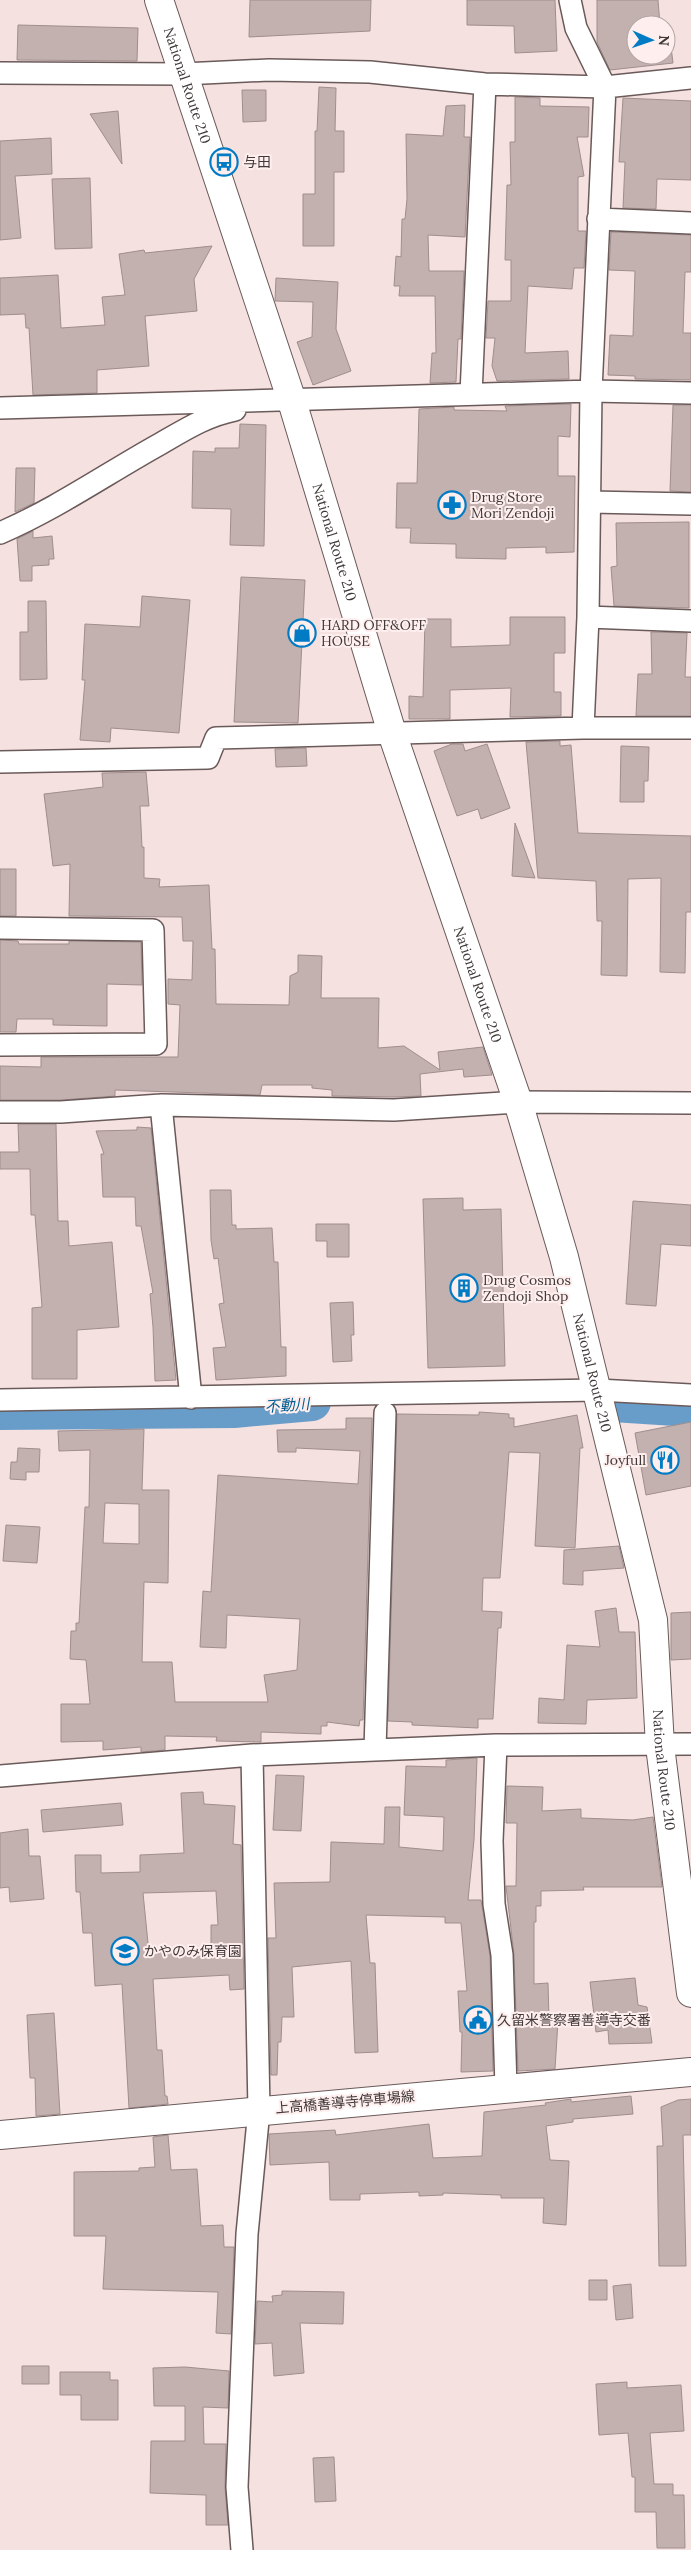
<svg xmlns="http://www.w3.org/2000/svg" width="691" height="2550" font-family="Lora,'Noto Sans JP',serif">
<rect width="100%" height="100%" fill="#f4e1e0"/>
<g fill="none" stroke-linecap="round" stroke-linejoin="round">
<path stroke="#699dc9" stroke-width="38" d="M613 1403 691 1408
M0 1411 234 1409 312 1402"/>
</g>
<path fill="#c3b1b0" stroke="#9f8e8d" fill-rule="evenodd" d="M250 0H371L370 31 249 37Z
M467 0H555L557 51 515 53 514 26 467 25Z
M597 0H658L660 25H636V55H666V39H670L673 63 610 70 597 42Z
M18 25 138 28 137 61 17 60Z
M319 87 336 88 335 131H344V172H334V246H303V194H315V131H317Z
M242 90H266V121L243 122Z
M515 97 540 98V106L589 107 588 137H577L584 176 578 177V231H586L584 268H574L572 289 528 286 525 353 568 351 569 379 497 381 492 366 495 338H486L488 301H511V260H505L507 185H511L510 142H515Z
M623 98 691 101V180L657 179 656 209 623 208 625 162H619Z
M465 105 464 137H470L465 237 428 235 429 271H464L461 339H458L456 382 430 383 432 353H436L435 296H399L400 286H394L396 256 401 257 402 219H405L407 199 406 134 443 136 446 106Z
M118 111 122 164 90 114Z
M51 138 52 174 15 176 21 238 0 240V141Z
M90 178 92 248 55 249 52 179Z
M611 232 691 235V272H685L683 333H691V380L635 379V376L608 375 610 335 633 336 635 271 609 270Z
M212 246 194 279 197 311 145 316 149 366 97 370V393L33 395 29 328H26L25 314 0 315V278L58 275 61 328 105 325 102 297 125 295 119 254 144 250 145 253Z
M276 278 338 282 336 329 351 371 313 385 297 342 312 337 313 302 275 301Z
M571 404 570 437 558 436V476H575L574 552 546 553V547L506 548V559L456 558V544L410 543 411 528H396L397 483H417L419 409 454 407V410L507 411 505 406Z
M673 405H691V492L670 491Z
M240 424 266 425 264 546 230 545 231 509 192 508 193 451 215 452V448H239Z
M16 468H35L34 503 15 512Z
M689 522V608L614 606 611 567 617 566 616 523Z
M33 531V538L52 536 54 559H49V565L32 566V581H20L17 539Z
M241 577 305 580 298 723 234 722Z
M142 596 190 600 179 733 111 728 110 742 80 740 85 680H82L85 624 140 627Z
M28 601H46L47 679 20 680V632H28Z
M510 617H565V653H554V692H561V716L510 717 511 688 450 690V719H409V696L423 697 425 619H451V647L510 645Z
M651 632 687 633 685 677H691V716H636L638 674H652Z
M560 741V746L571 745 578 833 691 836V912H686L685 973 660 972 661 878 628 879 627 976 601 975 602 921H597L596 881 538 878 526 742Z
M452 744H463L465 751 487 744 510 808 481 819 478 809 457 816 434 751Z
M621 746 649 747 648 781H644V802H620Z
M306 748 307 766 276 767 275 749Z
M146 772 149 806H140L142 847H144V878L160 879 159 887 209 885 212 949H215L216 1004 289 1005 290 976 298 972V955L322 956 321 998H379L378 1048 404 1046 440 1070 438 1052 483 1047 492 1075 464 1077 463 1069 420 1074 421 1096 394 1097 332 1096V1090L312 1088V1085H262L260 1095 115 1090V1096L61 1100H0V1066L41 1067V1057H178L180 1005 168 1004V979L192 980 193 941H183L182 917 69 916 70 864 53 866 44 794 103 787 102 773Z
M515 823 535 878 512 876Z
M0 869H16V916H0Z
M0 940 18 941 19 944H69V941L141 942 142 985 107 984V1026L53 1025V1019H17L16 1032H0Z
M18 1124H56L58 1221H68L69 1246 112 1242 119 1327 77 1330V1379H32V1308L42 1307 35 1215H31L30 1169H0V1152H19Z
M137 1127 151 1128 176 1380 155 1381 153 1327 150 1294 153 1293 141 1226H136L135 1197H103L101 1154H104L96 1131 137 1130Z
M210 1190H231L232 1225H236V1229L272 1228 274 1262H278L281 1347H286V1376L216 1380 213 1348 226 1347 219 1304 224 1303 218 1258 214 1259 211 1240Z
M463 1198V1210L501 1209 505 1366 428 1368 423 1199Z
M633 1201 691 1205V1246L661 1244 656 1306 626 1304Z
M316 1224H349V1257H327V1241H316Z
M353 1302 354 1335H351L352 1361 333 1362 330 1303Z
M479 1412 509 1414V1418H514V1427L577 1415 583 1448H580L575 1548 535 1546 540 1453 509 1452 500 1578H483L482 1611 502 1612 501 1628H498L493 1719H478V1728L412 1725V1722L388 1721 397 1414 479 1415Z
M346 1418H372L363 1720H360L359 1726 327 1722V1726H321V1734L261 1732V1742L216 1741 217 1737 165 1736V1750L141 1752V1747L103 1750V1741L61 1742V1704H90L86 1660 70 1659 71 1631H76V1623H79L85 1507H89L90 1450 59 1451 58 1431 144 1429 142 1490H169L168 1583 144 1582 142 1662H172L175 1702H268L264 1675 297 1670 300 1619 227 1615 226 1648 200 1647 203 1591 211 1592 218 1475 358 1484 360 1451 296 1448V1452H278L277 1430 346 1429ZM105 1503 139 1504V1544L103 1543Z
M691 1422V1486L646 1495 635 1433Z
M18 1448 40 1449 39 1472H26V1480L10 1479 11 1462H17Z
M6 1525 40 1527 37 1563 3 1561Z
M619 1546 624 1568 583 1571V1585L563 1584 564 1550Z
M616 1608 619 1632H635L637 1698 587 1700 586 1724 538 1723 539 1698 564 1700 567 1645 600 1647 595 1611Z
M691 1612V1659L671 1660V1613Z
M477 1758 474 1840 468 1900H481L490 1956 493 2071 461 2072 462 2032H460L458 1991H467L461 1923H445V1917L366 1915 370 1963H375L378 2052 355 2053 351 1961 292 1967 294 2017H282L281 2042H278L277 2075H271L268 1938H276L274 1883 330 1882 331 1842 384 1844 385 1807H400L399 1847 443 1851 444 1817 404 1815 406 1766 446 1767V1760Z
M276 1775 304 1776 301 1831 273 1830Z
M507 1786 543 1787 542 1811 581 1809V1818L633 1820 653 1817 662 1887H583L584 1890 541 1891V1906H536V1922H534V1984L548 1983 549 2020 558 2021 555 2069 518 2071 514 1955 506 1886H516L517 1823H506Z
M203 1792 204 1804 235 1806 233 1844 241 1845 244 1989 230 1990 229 1975 153 1979 157 2050H162L165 2096H167L168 2104 129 2108 122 1984 95 1986 92 1933H83L80 1892H76L75 1855H101V1873L140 1872V1855L184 1853 181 1793ZM216 1891 218 1925H211V1948L149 1953 143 1893Z
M121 1803 123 1825 43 1832 41 1810Z
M28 1829 29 1856H40L44 1899 10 1902 9 1887 0 1888V1833Z
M635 1978 638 2005 647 2007 652 2043 609 2044 608 2030 596 2032 590 1982Z
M54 2013 60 2114 36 2116 35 2078H30L27 2015Z
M631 2096 633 2114 573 2119V2122L546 2126 550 2160 569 2161 566 2225 543 2223 544 2198H501V2195L443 2193V2195L419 2196V2192L360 2194V2200H330L329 2162 270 2165 269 2134 335 2130 336 2135 429 2124 433 2158 482 2156 484 2112 546 2105 545 2103 571 2099V2102Z
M691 2099V2135H683L686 2266H659L657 2146H663L661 2107 678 2100Z
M168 2135 171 2170 197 2169 201 2226 223 2225 224 2247H234L231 2334 216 2333 218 2292 103 2289 106 2236H74V2172L139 2171V2168L155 2167 153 2137Z
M589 2280H607V2300H589Z
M631 2284 633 2318 616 2320 613 2286Z
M282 2291 344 2292 343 2324 300 2323 304 2373 274 2376 272 2343 255 2344 257 2301 273 2302 272 2296 282 2295Z
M22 2366H49V2384H22Z
M185 2367 229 2371 228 2408 203 2407 204 2444H226L225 2487 228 2525H206V2495L150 2493 151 2441H185V2406H154L153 2368Z
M60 2372H110V2380H118V2420H81V2395H60Z
M627 2382V2388L681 2385 684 2431 650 2433 654 2484H673V2495H684L685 2548H657L656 2512H635V2477H632L628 2433 599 2435 596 2384Z
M334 2457 336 2501 315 2502 313 2458Z"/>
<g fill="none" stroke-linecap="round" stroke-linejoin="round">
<g stroke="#6a5a59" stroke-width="24">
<path id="street" d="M570 0 576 28 605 87 591 391 588 617 583 728
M0 73 183 74 269 70 370 72 485 84 605 87 691 78
M598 219 691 223
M471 394 485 84
M0 408 591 391 691 393
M590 502 691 504
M0 533C56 509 106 474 160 444 186 429 206 416 235 410
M588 617 691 621
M0 762 208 758 216 738 583 728H691
M0 928 153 930 156 1044 0 1045
M161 1105 191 1398
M0 1112H61L161 1105 394 1110 518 1102 691 1103
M0 1400 598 1390 691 1395
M496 1745 492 1841 494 1904 502 1955 506 2088
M375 1750 385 1413
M0 1776 252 1755 496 1745 691 1744
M242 2550 237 2487 247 2234 259 2110 252 1755"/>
</g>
<g stroke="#6a5a59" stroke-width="30">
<path id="secondary" d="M0 2135 691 2072"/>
</g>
<g stroke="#6a5a59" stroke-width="30">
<g id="highway">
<path id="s1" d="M159 0 291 398 392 733 518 1102 564 1257 653 1620 660 1746 691 1993"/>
</g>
</g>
<use href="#street" stroke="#fff" stroke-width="21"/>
<use href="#secondary" stroke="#fff" stroke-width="28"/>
<use href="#highway" stroke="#fff" stroke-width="28"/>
</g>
<defs>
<g id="bus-ring" transform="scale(1.4375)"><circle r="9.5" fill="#feefee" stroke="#007bc4" stroke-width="1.5"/><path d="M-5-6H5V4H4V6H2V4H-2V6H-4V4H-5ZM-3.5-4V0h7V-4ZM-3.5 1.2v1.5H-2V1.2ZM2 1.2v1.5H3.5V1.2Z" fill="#007bc4"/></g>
<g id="pharmacy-ring" transform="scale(1.4375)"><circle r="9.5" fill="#feefee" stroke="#007bc4" stroke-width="1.5"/><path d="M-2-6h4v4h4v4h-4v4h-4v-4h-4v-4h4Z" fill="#007bc4"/></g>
<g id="shop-ring" transform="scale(1.4375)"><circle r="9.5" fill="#feefee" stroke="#007bc4" stroke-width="1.5"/><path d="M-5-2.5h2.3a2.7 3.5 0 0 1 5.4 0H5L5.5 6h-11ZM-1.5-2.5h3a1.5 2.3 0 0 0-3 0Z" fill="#007bc4"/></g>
<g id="building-ring" transform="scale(1.4375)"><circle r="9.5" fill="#feefee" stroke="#007bc4" stroke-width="1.5"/><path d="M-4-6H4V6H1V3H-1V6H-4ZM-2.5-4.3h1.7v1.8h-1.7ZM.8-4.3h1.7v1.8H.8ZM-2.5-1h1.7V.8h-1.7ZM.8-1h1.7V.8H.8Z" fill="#007bc4"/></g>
<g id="restaurant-ring" transform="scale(1.4375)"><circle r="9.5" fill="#feefee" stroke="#007bc4" stroke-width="1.5"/><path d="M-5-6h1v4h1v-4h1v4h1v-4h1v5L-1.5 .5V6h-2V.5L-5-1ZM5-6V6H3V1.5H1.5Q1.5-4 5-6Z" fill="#007bc4"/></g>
<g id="school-ring" transform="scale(1.4375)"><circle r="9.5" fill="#feefee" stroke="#007bc4" stroke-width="1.5"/><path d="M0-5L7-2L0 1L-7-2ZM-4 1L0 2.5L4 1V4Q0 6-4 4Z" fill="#007bc4"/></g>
<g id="civic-ring" transform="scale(1.4375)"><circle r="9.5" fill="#feefee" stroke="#007bc4" stroke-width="1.5"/><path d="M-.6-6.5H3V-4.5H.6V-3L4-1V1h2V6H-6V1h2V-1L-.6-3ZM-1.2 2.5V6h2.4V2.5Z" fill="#007bc4"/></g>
</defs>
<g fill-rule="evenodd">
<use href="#bus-ring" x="224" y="162"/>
<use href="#pharmacy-ring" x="452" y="505"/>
<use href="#shop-ring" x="302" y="633"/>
<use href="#building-ring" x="464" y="1288"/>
<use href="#restaurant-ring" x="665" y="1460"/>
<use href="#school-ring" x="125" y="1951"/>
<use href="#civic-ring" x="478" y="2020"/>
</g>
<g text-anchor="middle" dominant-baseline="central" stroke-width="4" stroke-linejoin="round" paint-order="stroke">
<g font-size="14" fill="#403938" stroke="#feefee">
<text stroke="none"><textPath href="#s1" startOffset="90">National Route 210</textPath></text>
<text stroke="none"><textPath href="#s1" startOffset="570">National Route 210</textPath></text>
<text stroke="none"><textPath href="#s1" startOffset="1035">National Route 210</textPath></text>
<text stroke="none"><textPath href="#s1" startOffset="1440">National Route 210</textPath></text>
<text stroke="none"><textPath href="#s1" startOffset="1845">National Route 210</textPath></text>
<text transform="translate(345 2102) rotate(-5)">上高橋善導寺停車場線</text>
</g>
<g font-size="14" fill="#403938" stroke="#feefee" text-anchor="start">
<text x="243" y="162">与田</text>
<text x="471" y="497">Drug Store<tspan x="471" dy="16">Mori Zendoji</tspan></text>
<text x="321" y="625">HARD OFF&amp;OFF<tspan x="321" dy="16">HOUSE</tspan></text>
<text x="483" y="1280">Drug Cosmos<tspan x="483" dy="16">Zendoji Shop</tspan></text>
<text x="646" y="1460" text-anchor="end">Joyfull</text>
<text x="144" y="1951">かやのみ保育園</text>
<text x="497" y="2020">久留米警察署善導寺交番</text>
</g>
<g font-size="15" font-style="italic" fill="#005c93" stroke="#feefee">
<text transform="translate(287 1405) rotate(-4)">不動川</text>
</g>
</g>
<g transform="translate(651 40) rotate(92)"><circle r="24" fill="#feefee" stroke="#b2a6a5"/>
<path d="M0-4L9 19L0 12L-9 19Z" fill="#007bc4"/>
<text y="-8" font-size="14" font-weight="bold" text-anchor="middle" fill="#403938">N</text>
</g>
</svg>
